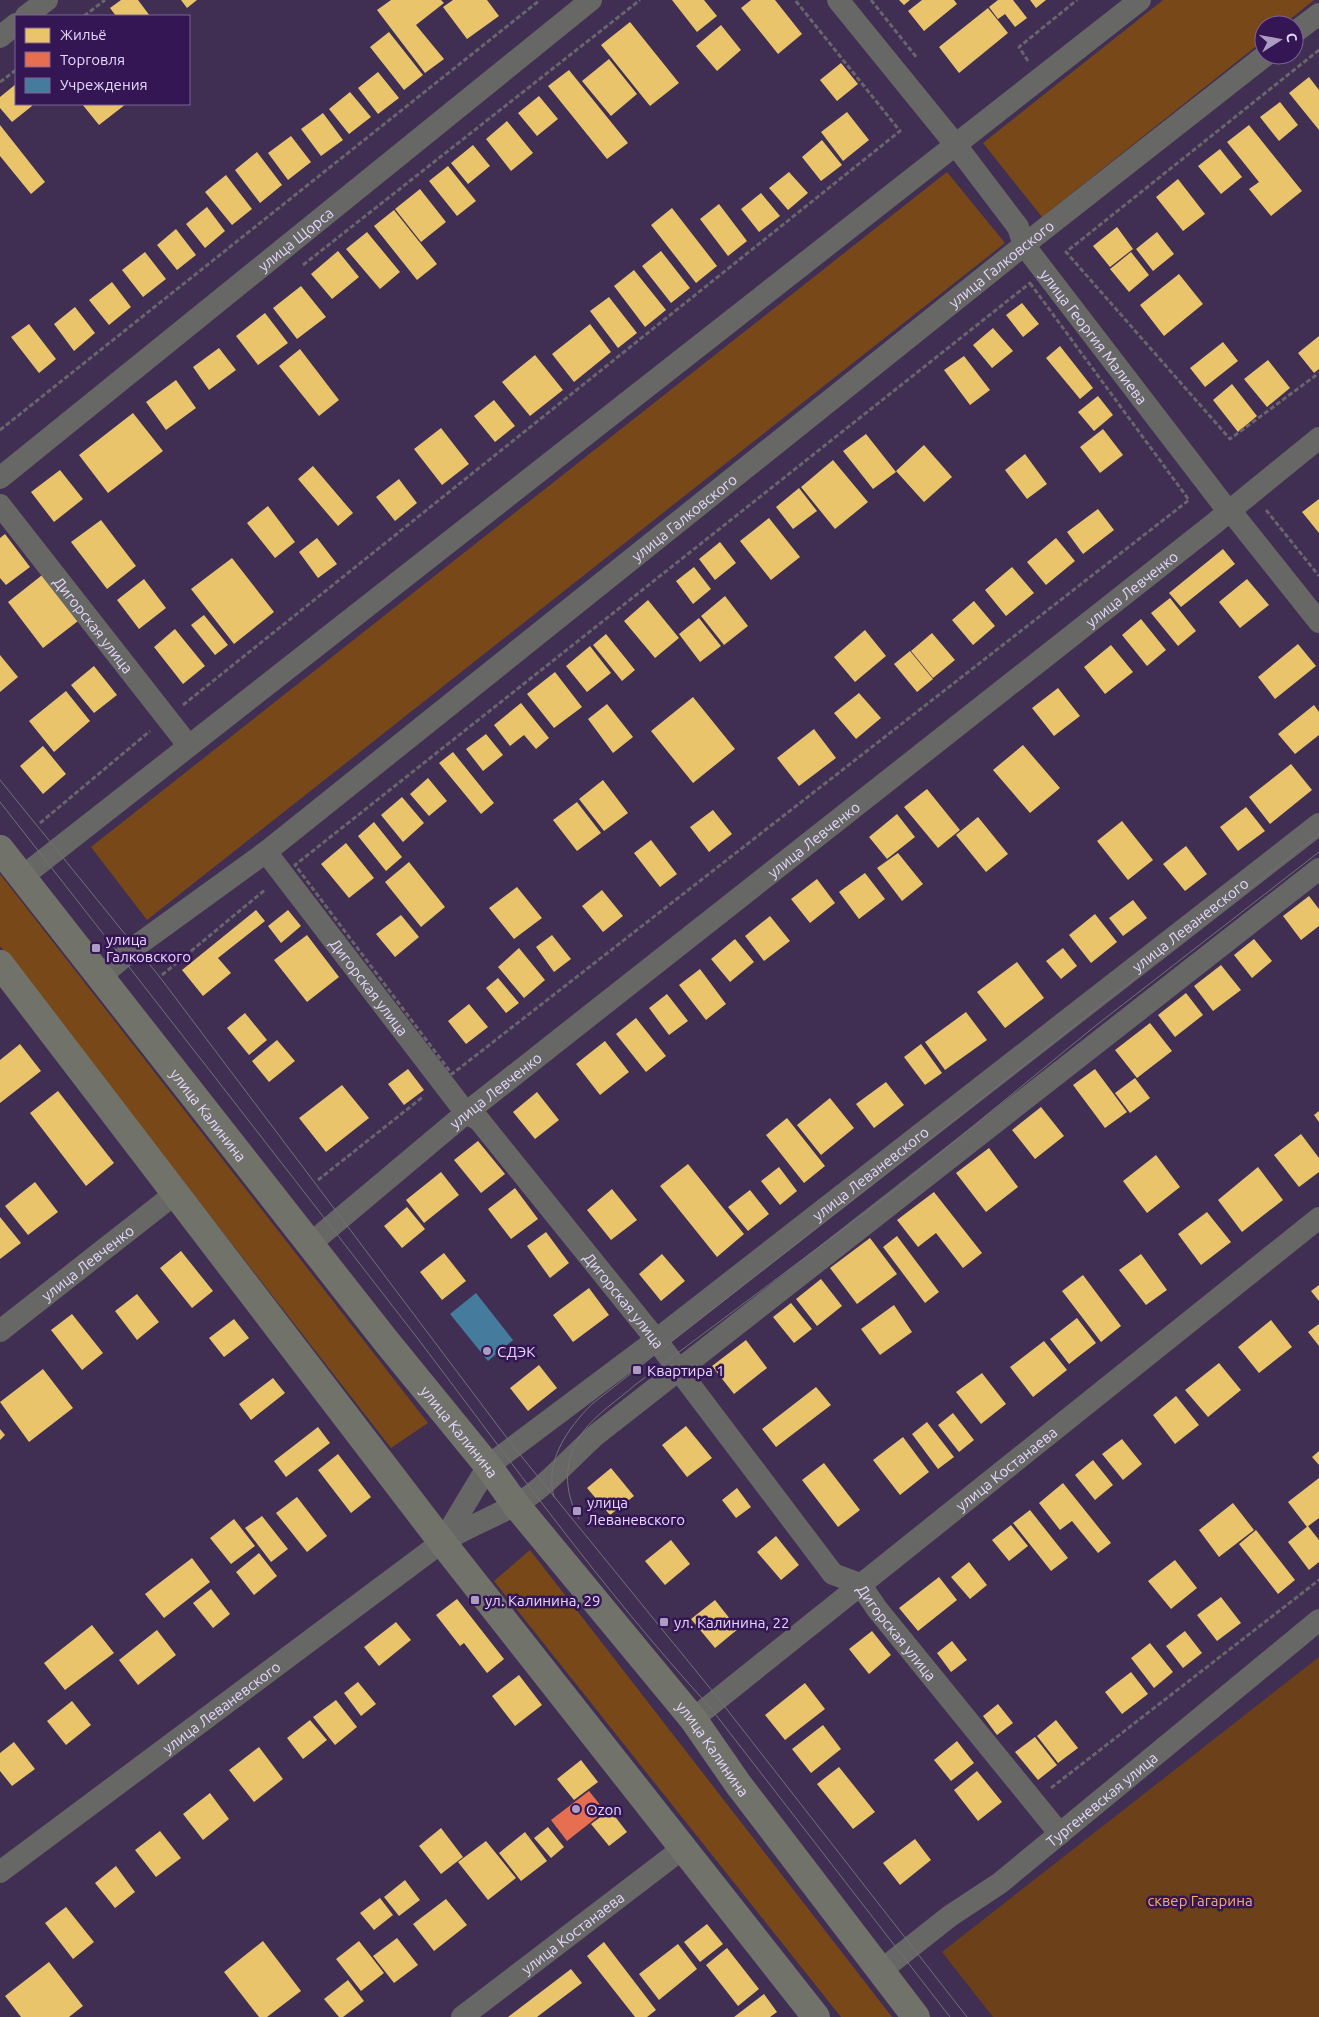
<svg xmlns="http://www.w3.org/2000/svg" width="1319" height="2017" font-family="Ubuntu,sans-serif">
<rect width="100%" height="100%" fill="#402f52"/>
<path fill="#6c4018" d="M1319 1657V2017H993L942 1952Z"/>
<path fill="#784819" d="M1163 0H1314L1283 25H1264V40L1042 217 983 143Z
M947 172 1005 243 147 920 91 847Z
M0 874 428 1423 391 1448 0 946Z
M530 1550 892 2017H841L494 1581Z"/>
<path fill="#e9c46a" d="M121 0H138L150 16H116L110 8Z
M181 0H197L187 8Z
M391 0H441L444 3 416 25 444 59 425 73 377 10Z
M453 0H487L499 16 467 39 443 7Z
M672 0H704L717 16 697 32Z
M751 0H775L802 34 778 54 741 8Z
M899 0H910L904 5Z
M922 0H954L957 4 924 31 908 11Z
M998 0H1013L1027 18 1015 27 1005 14 998 19 989 7Z
M1030 0H1046L1036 8Z
M988 8 1008 33 959 73 939 47Z
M630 22 679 83 650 106 601 45Z
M721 25 741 50 717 71 696 46Z
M389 32 423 75 404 90 370 47Z
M609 59 637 94 611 116 582 81Z
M841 63 858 84 837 101 820 80Z
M569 70 628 143 607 159 548 86Z
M378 72 399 98 378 114 358 88Z
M1309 77 1319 90V130L1289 93Z
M16 84V104H31L32 106 12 122 0 108V97Z
M350 92 371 117 349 134 329 109Z
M539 96 558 119 537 136 518 113Z
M1280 102 1298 125 1279 141 1260 117Z
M82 104H126L99 125Z
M847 112 869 140 843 161 821 132Z
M323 113 343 140 321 156 301 129Z
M507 121 533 153 511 171 486 139Z
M0 125 45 182 31 194 0 156Z
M1249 125 1302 191 1271 216 1249 189 1259 182 1227 142Z
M291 136 311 162 288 180 268 153Z
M822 140 842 165 821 181 802 157Z
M473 145 490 166 468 184 451 163Z
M1220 149 1242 177 1221 194 1198 166Z
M257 152 282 185 260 203 235 170Z
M448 166 476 201 457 216 429 181Z
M789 172 808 193 788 210 769 188Z
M226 175 252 209 232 225 205 192Z
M1178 179 1205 214 1183 231 1156 197Z
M420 189 446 222 421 242 395 209Z
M761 193 780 216 759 232 741 209Z
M719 204 747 241 728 256 700 219Z
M207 207 225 231 205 248 186 224Z
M672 208 717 266 696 283 651 225Z
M394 210 437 264 417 280 374 226Z
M1117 227 1133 249 1110 267 1093 246Z
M176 229 196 255 177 270 157 245Z
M367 232 400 272 380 289 346 249Z
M1157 232 1174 254 1153 271 1136 249Z
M338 251 359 277 332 299 311 274Z
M661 251 690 288 671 303 642 266Z
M145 252 166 279 143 297 122 270Z
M1131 252 1149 275 1129 292 1110 269Z
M634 270 666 310 645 327 614 286Z
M1179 274 1203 304 1164 336 1140 305Z
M112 282 131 307 109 325 89 300Z
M301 286 326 317 297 339 273 308Z
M609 297 637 333 618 348 590 311Z
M1022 303 1039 324 1023 337 1006 315Z
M75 307 95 333 74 351 54 324Z
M265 313 288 343 258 365 236 336Z
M29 324 56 359 39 373 11 337Z
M590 324 611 352 574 382 552 354Z
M993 328 1013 351 992 368 973 345Z
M1319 336V369L1314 373 1298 353Z
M1223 342 1238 361 1205 387 1190 368Z
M1060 346 1093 388 1080 399 1046 358Z
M219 348 236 370 209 390 193 367Z
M300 349 339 400 319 416 279 366Z
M535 355 563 390 530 416 502 382Z
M964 356 990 390 970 405 944 370Z
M1268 360 1290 388 1267 407 1244 379Z
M176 380 196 408 166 430 146 402Z
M1232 384 1257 416 1238 432 1213 400Z
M1098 396 1113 415 1094 431 1078 412Z
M494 400 515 426 495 442 474 416Z
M133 413 163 451 108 493 79 455Z
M441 428 469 464 442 485 414 449Z
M1103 429 1123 455 1100 473 1080 447Z
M866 434 896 472 873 489 843 451Z
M924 445 952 477 924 502 896 471Z
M1025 454 1047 484 1027 499 1005 470Z
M833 460 868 502 835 529 801 487Z
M313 466 353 513 338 526 298 479Z
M60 470 83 499 54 522 31 492Z
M399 479 417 503 395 521 376 497Z
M799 488 817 511 793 529 776 507Z
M1319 499V533L1302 512Z
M268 506 295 542 275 558 247 523Z
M1098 509 1114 530 1083 554 1067 532Z
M769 518 800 557 771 580 740 541Z
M101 520 136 566 107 589 71 542Z
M5 534 30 567 6 585 0 578V538Z
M317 538 337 564 318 578 299 552Z
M1056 538 1075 561 1046 585 1027 562Z
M720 542 736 563 715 580 699 559Z
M1223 549 1235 564 1181 607 1169 593Z
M232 558 274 612 234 644 191 589Z
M694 567 711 589 693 604 676 581Z
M1012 567 1034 593 1006 616 985 590Z
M46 572 82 618 43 648 8 602Z
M144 579 166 608 139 629 117 600Z
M1247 579 1269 605 1240 628 1219 602Z
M725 596 748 626 724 645 701 616Z
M1170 598 1196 631 1178 646 1151 613Z
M648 600 679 638 655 658 624 621Z
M974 601 995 626 973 645 952 620Z
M204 615 228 645 215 655 191 625Z
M699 618 721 646 700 662 679 634Z
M1141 619 1166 650 1147 666 1122 635Z
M175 629 205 666 183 684 154 647Z
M865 630 886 656 855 682 834 657Z
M932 633 955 660 933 678 911 651Z
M606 634 635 670 622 681 593 645Z
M1298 644 1316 666 1275 699 1258 677Z
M1111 645 1133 672 1105 694 1084 667Z
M590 646 611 673 587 692 566 666Z
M910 651 933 679 917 692 894 664Z
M0 655 18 677 0 692Z
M94 666 117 695 94 713 71 685Z
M555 672 582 707 554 728 527 694Z
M1058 688 1080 716 1054 736 1032 708Z
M66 691 90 721 54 752 29 721Z
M859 693 881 718 856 739 834 713Z
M693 697 735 749 693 783 651 731Z
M521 703 549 738 536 749 524 735 510 746 494 725Z
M607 704 633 737 613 753 588 719Z
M1314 705 1319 712V735L1295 754 1278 734Z
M814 729 836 758 799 786 777 758Z
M486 734 503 755 483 771 466 749Z
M1023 745 1060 788 1030 813 993 770Z
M43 746 66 774 43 794 20 766Z
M453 752 494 803 481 814 439 763Z
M1291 764 1312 790 1270 824 1249 797Z
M428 778 447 801 429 816 410 794Z
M603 780 628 813 604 831 579 799Z
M927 789 960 830 938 848 904 807Z
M402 797 424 823 403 842 381 815Z
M577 802 601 833 577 851 553 820Z
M1246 807 1265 831 1238 851 1220 827Z
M713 810 732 834 709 852 690 827Z
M897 814 915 837 887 859 869 837Z
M978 817 1008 854 986 872 956 835Z
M1122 821 1153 860 1128 880 1097 841Z
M374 822 402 857 386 871 358 836Z
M651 840 677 874 660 887 634 853Z
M346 843 374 878 349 898 321 864Z
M1186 846 1207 874 1185 891 1163 864Z
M898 853 923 884 902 901 877 868Z
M409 862 445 907 421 927 385 882Z
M865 873 885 899 859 919 839 892Z
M817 879 835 903 810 923 791 899Z
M517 887 542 918 514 939 489 908Z
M602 890 623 916 603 932 582 906Z
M1309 896 1319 909V926L1301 940 1283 916Z
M1133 900 1147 918 1123 936 1109 918Z
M256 910 265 921 218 958 231 973 203 996 182 970Z
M288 910 301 926 281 943 268 926Z
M1095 914 1117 942 1091 963 1069 935Z
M401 915 419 937 395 957 376 934Z
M770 916 790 941 764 961 745 936Z
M307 935 339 977 307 1002 274 960Z
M552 935 571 959 554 972 536 947Z
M735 939 754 962 730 982 711 959Z
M1254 939 1272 961 1252 978 1234 955Z
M519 948 545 980 524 998 498 967Z
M1063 948 1077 966 1061 979 1046 961Z
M1017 962 1044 998 1005 1028 977 992Z
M1221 965 1241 990 1213 1011 1194 986Z
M700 969 726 1004 706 1020 679 985Z
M498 978 519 1003 506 1013 486 988Z
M1186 993 1203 1015 1175 1037 1158 1015Z
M667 994 688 1021 669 1035 649 1008Z
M469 1004 488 1027 466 1044 448 1021Z
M966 1012 987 1040 945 1070 925 1042Z
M245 1013 267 1040 249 1055 227 1028Z
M636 1018 666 1056 646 1072 616 1034Z
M1150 1023 1172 1051 1137 1078 1115 1050Z
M277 1040 295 1061 269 1082 252 1061Z
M605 1041 629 1072 600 1095 576 1064Z
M20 1044 41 1071 0 1103V1060Z
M921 1044 942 1073 925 1085 904 1057Z
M408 1069 424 1090 404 1105 388 1084Z
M1095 1069 1127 1112 1105 1128 1073 1085Z
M1135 1078 1150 1098 1130 1113 1115 1093Z
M886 1082 904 1105 874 1128 856 1104Z
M342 1085 369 1118 326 1152 299 1118Z
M58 1091 114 1163 86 1186 30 1113Z
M537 1092 559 1120 535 1139 513 1112Z
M830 1098 854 1128 821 1155 797 1125Z
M1041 1107 1064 1136 1035 1159 1012 1130Z
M1319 1111V1122L1314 1115Z
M787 1118 825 1166 804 1183 766 1135Z
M1301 1134 1319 1158V1172L1299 1187 1274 1155Z
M478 1141 505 1174 481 1193 454 1160Z
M989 1148 1018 1187 986 1212 956 1173Z
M1156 1155 1180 1187 1147 1213 1123 1181Z
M688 1164 744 1234 717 1257 660 1186Z
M779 1167 797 1191 780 1205 761 1181Z
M1258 1167 1283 1200 1242 1232 1218 1200Z
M441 1172 459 1195 424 1223 406 1200Z
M35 1182 58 1212 28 1235 5 1206Z
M515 1188 538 1219 511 1239 488 1209Z
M612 1189 637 1220 611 1240 587 1210Z
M750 1190 769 1214 748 1231 728 1207Z
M934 1192 982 1253 963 1268 936 1233 918 1247 897 1220Z
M407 1207 425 1229 402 1248 384 1226Z
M1207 1212 1231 1242 1201 1265 1178 1234Z
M0 1217 21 1243 0 1259Z
M546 1232 569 1263 550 1278 527 1246Z
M897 1236 939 1292 925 1303 883 1247Z
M870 1238 897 1274 857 1304 830 1268Z
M181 1251 213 1291 192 1308 160 1268Z
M444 1253 466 1281 442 1300 420 1272Z
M662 1254 685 1281 661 1301 639 1274Z
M1141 1254 1167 1290 1146 1305 1119 1270Z
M1083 1275 1121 1326 1101 1342 1062 1291Z
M821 1279 842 1306 817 1326 796 1299Z
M1319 1285V1301L1311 1291Z
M589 1288 609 1315 573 1342 553 1315Z
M137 1294 159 1322 137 1340 115 1311Z
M791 1303 812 1329 794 1343 773 1317Z
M894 1305 912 1332 880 1355 861 1329Z
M72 1314 103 1353 82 1370 51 1330Z
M1077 1318 1096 1343 1069 1364 1050 1339Z
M234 1319 249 1338 224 1357 209 1338Z
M1271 1320 1292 1347 1259 1373 1238 1347Z
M1319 1324V1346L1308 1332Z
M746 1340 767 1368 734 1394 712 1366Z
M1044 1341 1067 1370 1033 1397 1010 1367Z
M1219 1363 1241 1390 1208 1417 1185 1390Z
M539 1365 557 1388 528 1411 510 1388Z
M43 1369 73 1408 29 1442 0 1402Z
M982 1373 1006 1404 981 1424 956 1392Z
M273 1378 285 1393 251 1420 239 1404Z
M816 1387 831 1405 776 1447 762 1429Z
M1176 1396 1199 1425 1175 1444 1153 1415Z
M953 1413 974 1440 959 1452 938 1425Z
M927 1422 954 1457 938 1469 912 1434Z
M686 1426 712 1458 687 1477 662 1445Z
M318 1427 330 1443 286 1477 274 1461Z
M0 1429 5 1435 0 1440Z
M903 1437 929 1472 900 1495 873 1460Z
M1122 1439 1142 1464 1123 1480 1102 1454Z
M1319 1451V1465L1312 1457Z
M338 1454 371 1497 351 1513 318 1470Z
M1093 1460 1113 1485 1095 1500 1075 1475Z
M824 1463 860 1510 838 1527 802 1480Z
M611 1468 634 1496 610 1515 587 1488Z
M1319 1478V1518L1307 1527 1288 1502Z
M1063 1483 1111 1543 1098 1553 1072 1521 1060 1530 1039 1503Z
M737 1488 751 1507 736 1518 722 1500Z
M297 1497 327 1536 307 1552 276 1513Z
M1233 1503 1254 1530 1219 1557 1199 1530Z
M1030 1510 1068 1558 1051 1571 1013 1523Z
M262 1516 288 1549 271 1562 245 1528Z
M234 1519 255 1546 231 1564 210 1538Z
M1011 1525 1028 1546 1009 1561 992 1540Z
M1308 1526 1319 1540V1562L1309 1570 1288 1542Z
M1256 1530 1295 1580 1278 1594 1239 1544Z
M776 1536 799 1565 781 1580 757 1552Z
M671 1540 690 1564 665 1585 645 1561Z
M259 1553 277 1576 254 1595 236 1572Z
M192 1558 210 1582 164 1618 145 1594Z
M1175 1560 1197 1588 1171 1609 1148 1581Z
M969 1562 987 1585 970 1599 951 1577Z
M939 1577 957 1600 918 1631 899 1608Z
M211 1589 230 1614 213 1628 193 1603Z
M1221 1597 1241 1623 1217 1641 1197 1615Z
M457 1599 504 1659 487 1673 464 1643 460 1646 436 1615Z
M715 1600 738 1629 715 1648 691 1619Z
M396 1622 411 1640 379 1666 364 1647Z
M92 1625 114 1653 65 1690 44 1663Z
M157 1630 176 1655 138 1685 119 1660Z
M872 1631 891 1655 869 1674 849 1649Z
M1185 1631 1202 1653 1183 1668 1166 1646Z
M952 1641 967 1660 951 1672 937 1653Z
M1150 1643 1173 1672 1154 1688 1131 1658Z
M1131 1672 1148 1694 1122 1714 1105 1692Z
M519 1675 542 1705 515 1726 492 1696Z
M358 1682 376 1704 361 1716 344 1693Z
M805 1683 825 1709 785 1740 765 1715Z
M336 1700 357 1727 335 1745 313 1717Z
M72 1701 91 1725 66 1745 47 1721Z
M998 1704 1013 1723 997 1735 983 1716Z
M310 1720 327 1740 303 1759 287 1738Z
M1056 1720 1078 1748 1058 1763 1037 1736Z
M823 1725 841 1749 811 1773 792 1749Z
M1035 1737 1057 1765 1038 1780 1015 1752Z
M957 1741 974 1763 951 1781 934 1760Z
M14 1742 35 1769 12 1786 0 1771V1753Z
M259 1747 283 1779 254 1802 229 1770Z
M581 1760 598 1782 574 1800 557 1779Z
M839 1767 875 1812 853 1829 817 1784Z
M977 1771 1002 1802 978 1821 954 1790Z
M210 1793 229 1819 203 1840 183 1814Z
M610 1810 627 1832 609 1846 591 1824Z
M548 1827 564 1847 551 1858 534 1838Z
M441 1828 463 1857 441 1874 419 1846Z
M160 1831 181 1858 156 1877 135 1850Z
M525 1832 547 1861 521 1881 499 1853Z
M915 1839 931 1860 900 1885 883 1863Z
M486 1841 516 1878 488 1900 458 1862Z
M116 1866 135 1892 115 1908 95 1883Z
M405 1880 420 1900 399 1916 384 1897Z
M380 1898 393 1915 374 1930 360 1913Z
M446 1899 467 1925 434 1951 413 1924Z
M66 1907 94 1942 73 1959 45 1923Z
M707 1924 723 1944 700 1962 684 1942Z
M397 1938 418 1965 394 1983 373 1956Z
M263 1941 301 1991 267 2017H259L224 1972Z
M359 1941 384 1973 361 1991 336 1959Z
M604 1942 656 2010 647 2017H635L587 1956Z
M678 1944 697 1969 659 2000 639 1974Z
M727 1948 759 1989 738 2006 706 1965Z
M49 1962 83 2006 69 2017H21L5 1996Z
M571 1969 582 1983 537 2017H508Z
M348 1980 364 2001 343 2017H339L324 1999Z
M764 1994 777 2012 770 2017H734Z"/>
<path fill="#e76f51" d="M589 1791 605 1811 567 1841 551 1820Z"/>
<path fill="#457b9d" d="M476 1293 513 1340 488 1361 450 1314Z"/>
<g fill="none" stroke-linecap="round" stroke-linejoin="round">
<path stroke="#69656c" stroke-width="3" stroke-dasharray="5 2.5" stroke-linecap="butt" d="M871 0 917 58
M84 16 105 0
M1319 50 1066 252 1230 439 1319 373
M1028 61 1019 47 1077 0
M0 82 16 70
M303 265 640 0
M1030 283 1189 500 452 1074 295 865Z
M0 430 540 0
M1266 510 1319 576
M183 705 900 131 795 0
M40 823 150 731
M162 975 266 889
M318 1180 424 1096
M1051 1788 1319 1580"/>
<g stroke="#676765" stroke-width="22">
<path id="s1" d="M838 0 955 144 1018 227 1024 245 1228 511 1237 519 1319 622"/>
<path d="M26 16 47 0"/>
<path d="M1294 33 1319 14"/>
<path d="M0 37 16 24"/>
<path id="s2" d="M0 478 591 0"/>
<path id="s3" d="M0 505 188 745"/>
<path id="s4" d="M266 852 466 1113 479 1120 650 1332 833 1574 860 1584 877 1609 1060 1834"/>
<path d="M22 877 1140 0"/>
<path id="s5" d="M101 976 139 944 266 852 1024 245 1266 55"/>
<path id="s6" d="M310 1244 466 1113 1211 526 1319 438"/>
<path id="s7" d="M0 1331 176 1193"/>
<path id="s8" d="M443 1541 488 1466 656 1340 1319 824"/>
<path id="s9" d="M693 1719 1319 1218"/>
<path id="s10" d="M0 1872 442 1542C466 1528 491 1518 515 1505 543 1490 572 1456 597 1434L1319 869"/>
<path id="s11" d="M879 1972 950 1916 1000 1883 1319 1620"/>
<path id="s12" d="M462 2017 682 1849"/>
</g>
<g stroke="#71736b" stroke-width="28">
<path id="s13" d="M0 849 386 1341 488 1466 516 1505 693 1719 738 1784 916 2017"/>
<path d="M0 964 442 1542 816 2017"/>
</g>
<path stroke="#747079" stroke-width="1" d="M0 780 159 976 513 1446 718 1698 967 2017
M0 802C139 979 277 1157 415 1335 510 1460 602 1589 709 1706L950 2017
M554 1497C544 1461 568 1428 592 1404L1319 834
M579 1519C563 1491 563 1458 583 1432 596 1414 618 1400 635 1385L895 1190 1094 1027 1319 852"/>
</g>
<g fill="#ac9cc2" stroke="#341654" stroke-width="2">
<rect x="91" y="943" width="10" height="10" rx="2.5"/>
<circle cx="487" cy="1351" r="5"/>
<rect x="632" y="1365" width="10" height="10" rx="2.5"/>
<rect x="572" y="1506" width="10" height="10" rx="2.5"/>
<rect x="470" y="1595" width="10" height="10" rx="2.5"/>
<rect x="659" y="1617" width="10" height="10" rx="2.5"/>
<circle cx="576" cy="1809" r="5"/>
</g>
<g text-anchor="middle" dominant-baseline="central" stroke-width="5" stroke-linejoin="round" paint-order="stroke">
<g font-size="15" fill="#e6d7fe" stroke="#341654">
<text stroke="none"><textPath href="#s2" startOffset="380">улица Щорса</textPath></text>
<text stroke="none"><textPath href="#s5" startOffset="1148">улица Галковского</textPath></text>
<text stroke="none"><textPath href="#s1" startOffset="424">улица Георгия Малиева</textPath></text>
<text stroke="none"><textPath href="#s5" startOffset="742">улица Галковского</textPath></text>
<text stroke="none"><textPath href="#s6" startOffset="1051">улица Левченко</textPath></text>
<text stroke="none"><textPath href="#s3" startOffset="152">Дигорская улица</textPath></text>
<text stroke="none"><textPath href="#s6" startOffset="646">улица Левченко</textPath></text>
<text stroke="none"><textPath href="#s8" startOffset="974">улица Леваневского</textPath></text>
<text stroke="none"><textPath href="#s4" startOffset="170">Дигорская улица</textPath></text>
<text stroke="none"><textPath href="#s6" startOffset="241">улица Левченко</textPath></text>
<text stroke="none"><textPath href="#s13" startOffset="338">улица Калинина</textPath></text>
<text stroke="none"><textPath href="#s8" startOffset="569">улица Леваневского</textPath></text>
<text stroke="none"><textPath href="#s7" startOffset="111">улица Левченко</textPath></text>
<text stroke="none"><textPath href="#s4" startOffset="575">Дигорская улица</textPath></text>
<text stroke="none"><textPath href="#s13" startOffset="742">улица Калинина</textPath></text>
<text stroke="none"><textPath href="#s9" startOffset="401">улица Костанаева</textPath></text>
<text stroke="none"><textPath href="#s4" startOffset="1009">Дигорская улица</textPath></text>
<text stroke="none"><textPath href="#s10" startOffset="276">улица Леваневского</textPath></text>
<text stroke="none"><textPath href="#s13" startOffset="1148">улица Калинина</textPath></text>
<text stroke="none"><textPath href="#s11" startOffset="282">Тургеневская улица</textPath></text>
<text stroke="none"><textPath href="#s12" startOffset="139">улица Костанаева</textPath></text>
</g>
<g font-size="15" fill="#e6d7fe" stroke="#341654" text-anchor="start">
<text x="106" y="939">улица<tspan x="106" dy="17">Галковского</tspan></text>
<text x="497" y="1351">СДЭК</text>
<text x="647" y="1370">Квартира 1</text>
<text x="587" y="1502">улица<tspan x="587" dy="17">Леваневского</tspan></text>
<text x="485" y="1600">ул. Калинина, 29</text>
<text x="674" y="1622">ул. Калинина, 22</text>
<text x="586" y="1809">Ozon</text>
</g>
<g font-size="15" fill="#fcac62" stroke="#341654">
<text x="1200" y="1900">сквер Гагарина</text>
</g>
</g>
<rect x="15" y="15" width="175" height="90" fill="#341654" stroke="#7b6398"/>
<rect x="25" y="28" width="25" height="15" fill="#e9c46a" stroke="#7b6398"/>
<text x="60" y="40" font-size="15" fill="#e6d7fe">Жильё</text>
<rect x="25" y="52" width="25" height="15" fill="#e76f51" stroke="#7b6398"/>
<text x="60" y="65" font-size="15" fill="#e6d7fe">Торговля</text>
<rect x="25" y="78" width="25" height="15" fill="#457b9d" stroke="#7b6398"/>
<text x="60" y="90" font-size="15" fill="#e6d7fe">Учреждения</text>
<g transform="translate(1279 40) rotate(79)"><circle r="24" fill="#341654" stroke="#7b6398"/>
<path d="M0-4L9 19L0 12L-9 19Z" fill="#ac9cc2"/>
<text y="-8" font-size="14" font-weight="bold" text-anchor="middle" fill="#e6d7fe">С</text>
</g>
</svg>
